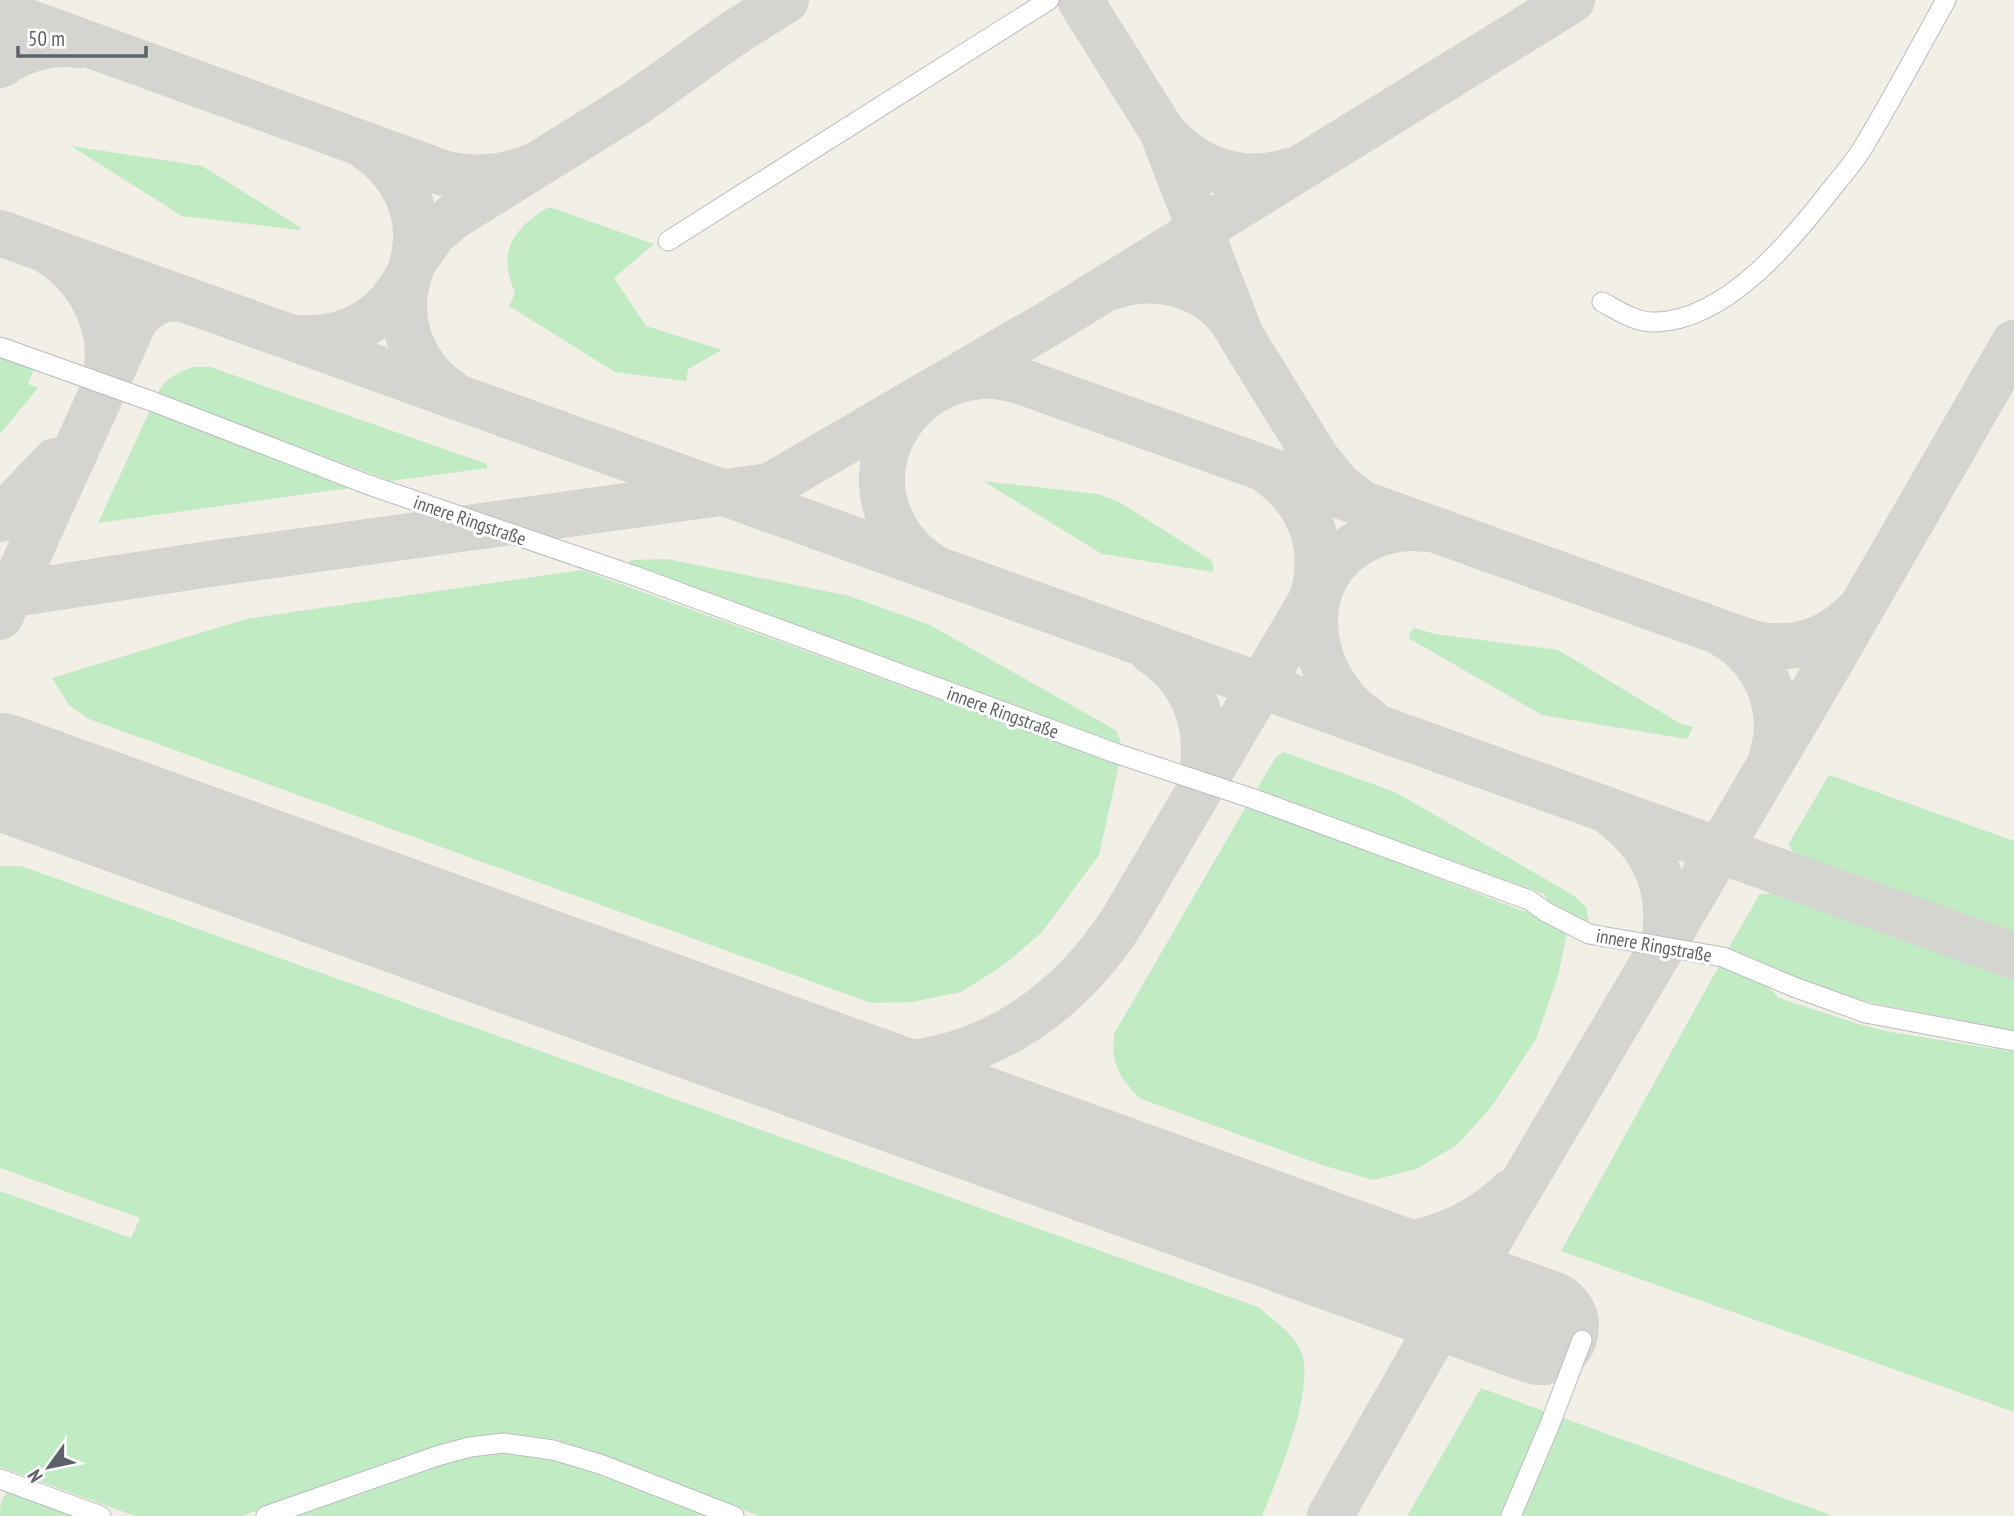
<svg xmlns="http://www.w3.org/2000/svg" width="2014" height="1516" font-family="'PT Sans Narrow',sans-serif">
<rect width="100%" height="100%" fill="#f1efe6"/>
<path fill="#c1ebc3" d="M71 146 202 166 301 228 300 230 182 216Z
M549 207 654 244 614 278 646 326 722 350 688 369 686 381 615 372 509 306 515 293C497 251 513 229 549 207Z
M0 356 34 369 28 384 38 388 0 434Z
M192 367H210L487 464V468L391 481 157 394C165 378 176 374 192 367Z
M150 410 350 488 98 523Z
M983 481 1098 494 1119 502 1211 560 1214 568 1212 572 1102 554Z
M667 559 849 596 930 625 1117 731 1121 744 628 565 631 560Z
M582 570 1119 765 1099 855 1042 932 1005 964 961 992 912 1002 871 1003 89 719 69 705 52 678 246 619Z
M1414 628 1435 634 1558 650 1681 724 1693 727 1687 739 1542 715 1410 639 1409 634Z
M1283 752 1395 792 1573 895 1586 907 1589 923 1551 907 1544 894 1256 791 1275 758Z
M1829 775 2014 841V937L1807 864 1798 858 1788 845Z
M1247 805 1568 928 1558 976 1536 1039 1492 1106 1457 1145 1416 1169 1373 1180 1322 1165 1139 1098C1119 1076 1111 1065 1114 1034Z
M0 866H21L1258 1307C1273 1320 1291 1332 1300 1349 1318 1385 1277 1480 1262 1516H759L557 1440 508 1433 469 1437 432 1448 242 1516H135L0 1467V1191L131 1238 140 1218 0 1168Z
M1777 893 1821 904 2014 971V1031L1868 1002 1772 971 1726 952 1760 894Z
M1720 964 1760 979 1779 998 1862 1025 1890 1032 2014 1052V1412L1561 1251Z
M1481 1388 1833 1516H1407Z
M508 1451 553 1458 709 1516H291L437 1465 471 1455Z
M9 1491 77 1516H0C0 1507 1 1497 9 1491Z"/>
<g fill="none" stroke-linecap="round" stroke-linejoin="round">
<path stroke="#d4d4d0" stroke-width="46" d="M1080 0 1162 131 1241 336 1317 459 1339 486 1355 498
M0 12 443 173C475 181 503 178 533 166
M0 65C23 49 52 41 80 45
M1162 131C1194 169 1241 186 1289 171
M367 148C401 171 421 209 415 250 413 268 404 284 404 303 403 340 422 374 453 394
M0 233 2014 956
M52 254C93 281 116 330 105 379
M412 264 434 233 453 217 636 103 731 35 786 0
M1115 286C1159 272 1211 286 1236 327
M300 338C349 341 386 318 408 276
M1269 472C1312 504 1327 549 1312 599
M0 519 55 461
M930 565C912 554 898 536 889 516 863 451 912 381 981 376 995 375 1009 378 1023 382L1751 643C1790 652 1827 642 1856 613
M0 596 216 563 770 486 1048 324 1572 0
M0 617 135 320C149 302 165 296 187 300
M1724 635C1768 660 1787 712 1771 759
M1151 651C1197 681 1212 731 1200 783
M1368 720C1305 678 1290 575 1368 538 1386 530 1406 526 1426 529
M1613 815C1656 847 1673 892 1664 944
M761 1045C795 1054 830 1064 866 1065 976 1069 1064 1011 1123 920L1325 577
M1288 1235C1364 1260 1451 1250 1511 1192
M1330 1516 1456 1296 1824 673 2014 343"/>
<path stroke="#d4d4d0" stroke-width="116" d="M0 771 1541 1327"/>
<g stroke="#b9bcc1" stroke-width="21">
<path id="minor" d="M668 241 1049 0
M1602 302C1619 311 1636 323 1656 322 1727 320 1793 239 1833 187 1843 175 1854 162 1862 149 1892 100 1918 50 1946 0
M0 347 154 402 369 485 635 576 1115 753 1251 798 1529 900 1546 912 1589 934 1723 957 1794 987 1866 1013 2014 1041
M0 1479 101 1516
M266 1516 437 1456 470 1447 503 1443 553 1450 600 1464 734 1516
M1511 1516 1550 1424 1582 1340"/>
</g>
<use href="#minor" stroke="#fff" stroke-width="19"/>
</g>
<g text-anchor="middle" dominant-baseline="central" stroke-width="6" stroke-linejoin="round" paint-order="stroke">
<g font-size="19" fill="#5d6268" stroke="#fff">
<text transform="translate(470 520) rotate(19)">innere Ringstraße</text>
<text transform="translate(1003 712) rotate(20)">innere Ringstraße</text>
<text transform="translate(1654 945) rotate(10)">innere Ringstraße</text>
</g>
</g>
<g transform="translate(49 1467) rotate(237)" stroke="#ffffff" stroke-width="5" paint-order="stroke">
<path d="M0-5L12 26L0 18L-12 26Z" fill="#5d6268"/>
<text y="-10" font-size="19" font-weight="bold" text-anchor="middle" fill="#5d6268">N</text>
</g>
<path d="M18 46v10h128v-10" fill="none" stroke="#5d6268" stroke-width="3.5"/>
<text x="28" y="46" font-size="21" fill="#5d6268" stroke="#ffffff" stroke-width="5" paint-order="stroke">50 m</text>
</svg>
